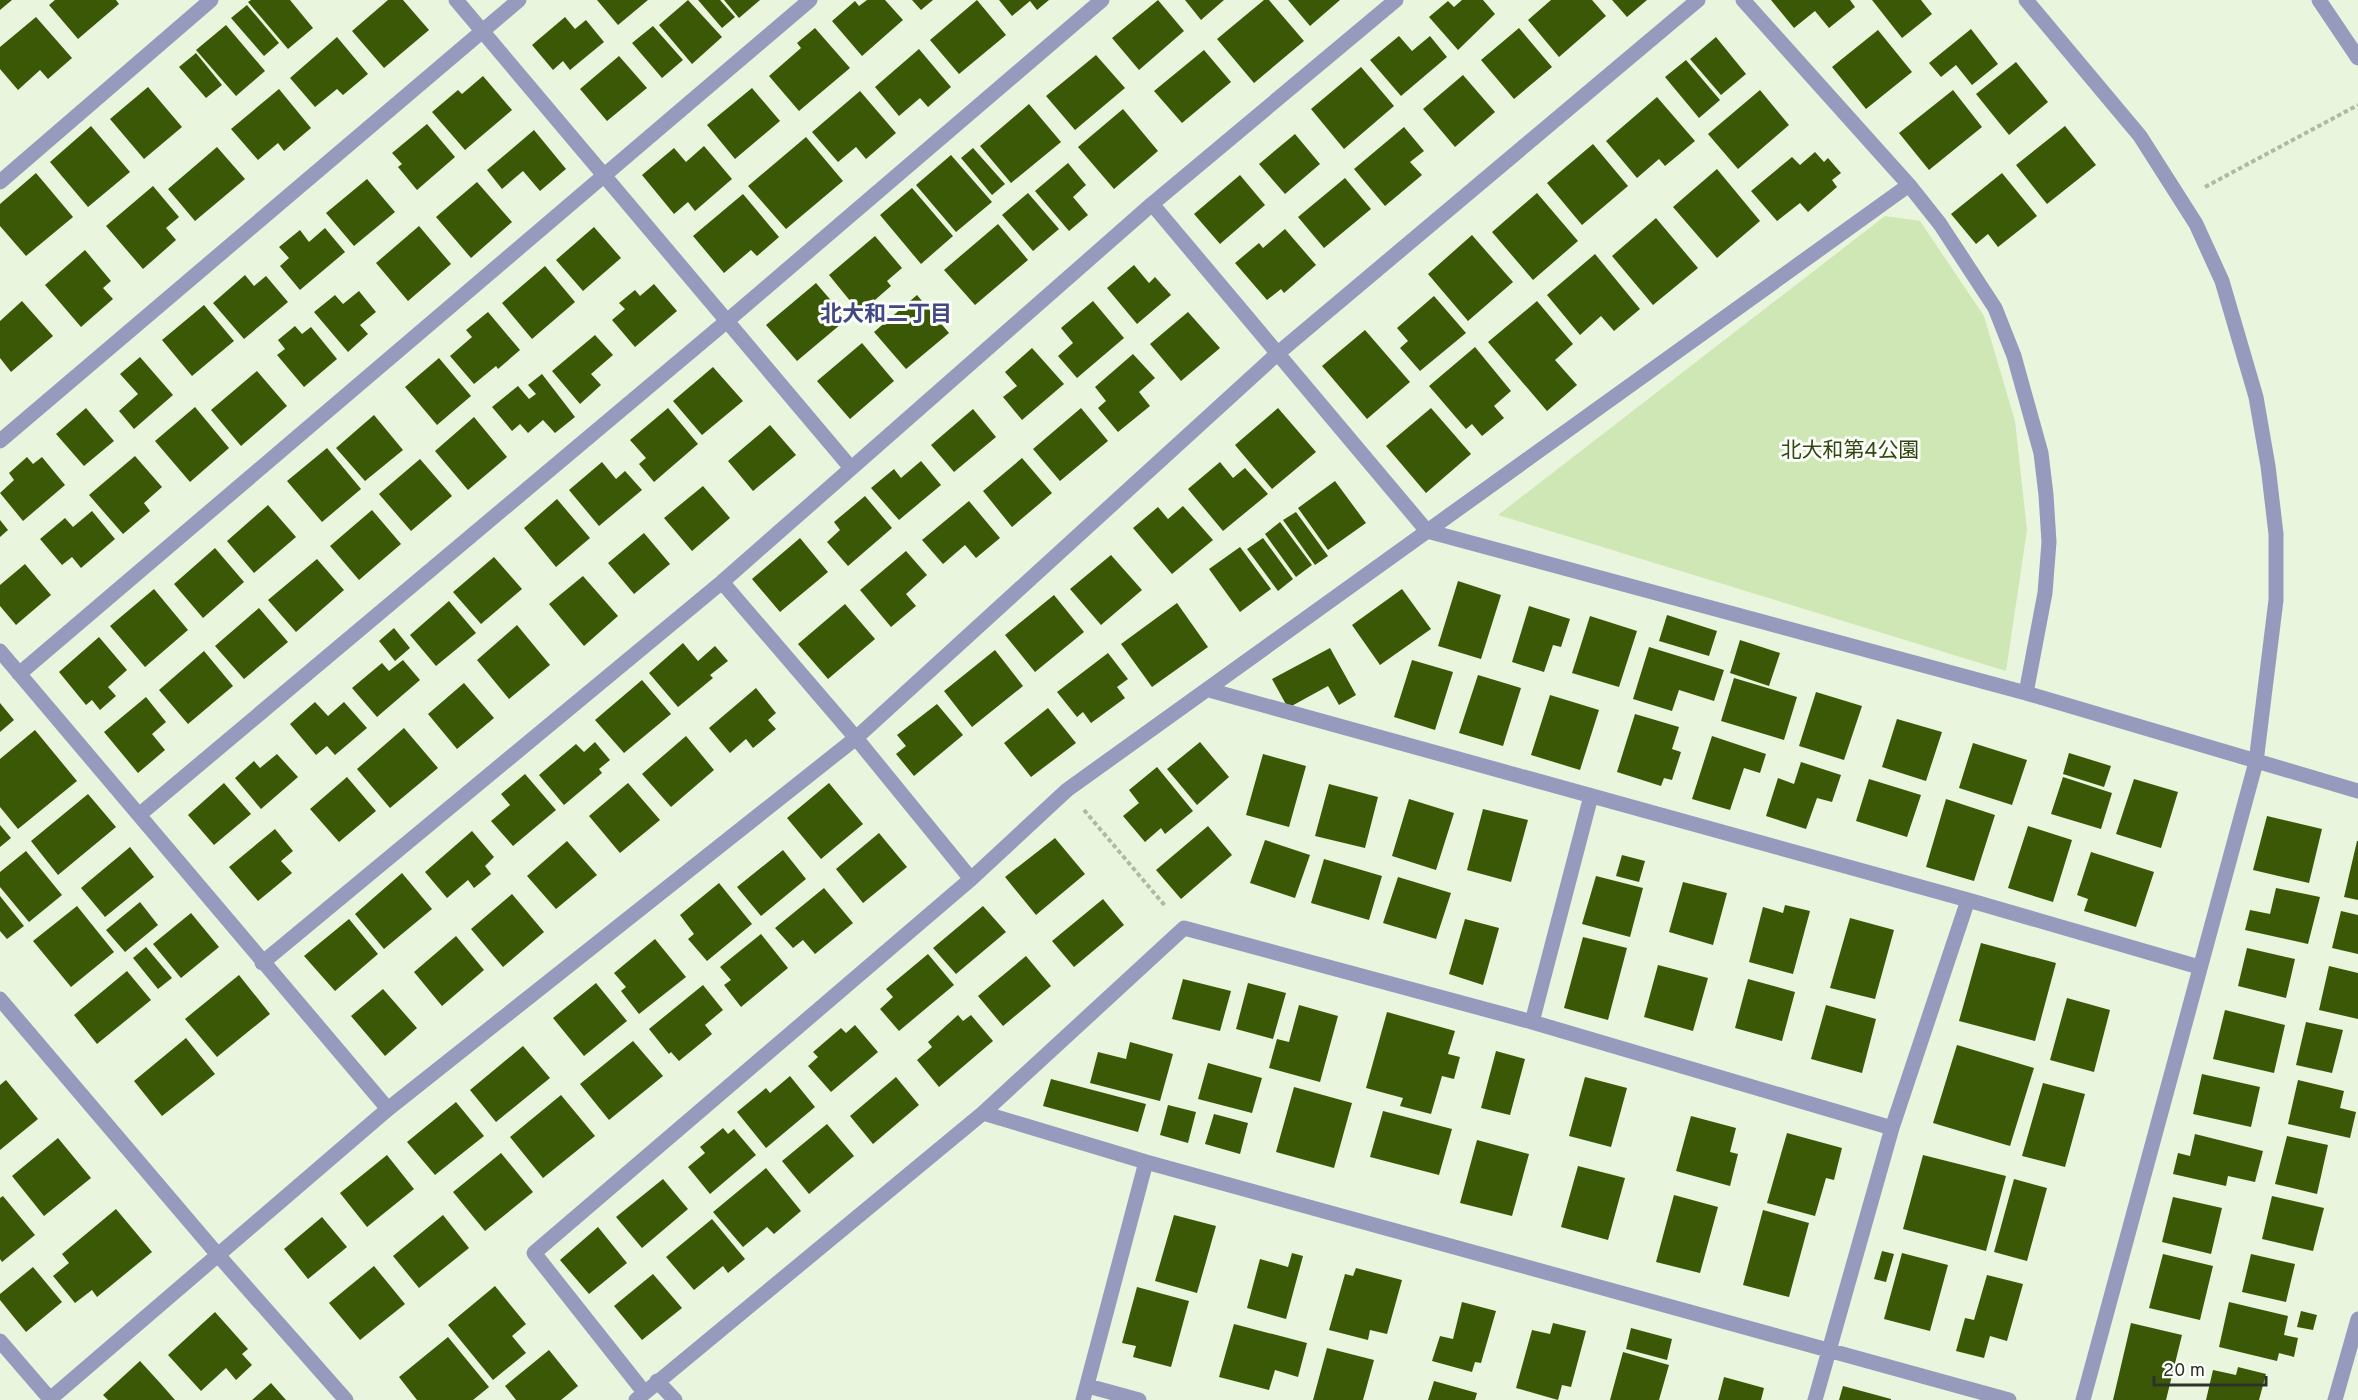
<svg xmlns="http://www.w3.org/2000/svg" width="2358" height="1400" font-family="Overpass,'Noto Sans JP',sans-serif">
<rect width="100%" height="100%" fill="#e9f6dd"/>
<path fill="#cfe7b5" d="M1885 216 1920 221 1984 316 2015 421 2027 530 2006 671 1498 515Z"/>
<path fill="#3b5806" d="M0 0H12L0 10Z
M55 0H116L119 4 78 39 49 5Z
M251 0H290L313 28 288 49 248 2Z
M388 0H403L429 30 384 68 352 31Z
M597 0H648L618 25Z
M688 0 722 37 692 64 659 25Z
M698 0H720L735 17 722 28Z
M724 0H760L739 18Z
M867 0H885L903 20 862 56 832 21 855 1 859 6Z
M912 0H933L921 10Z
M977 0 1006 35 959 74 930 40Z
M999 0H1049L1037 10 1030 1 1012 16Z
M1158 0 1184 31 1139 70 1112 38Z
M1185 0H1224L1201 20Z
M1264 0H1269L1304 41 1254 83 1217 39Z
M1288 0H1340L1310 26Z
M1462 0H1483L1495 14 1458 50 1429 17 1448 1 1454 7Z
M1551 0H1592L1606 16 1559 57 1528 20Z
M1612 0H1647L1627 17Z
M1771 0H1850L1855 7 1829 28 1815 11 1794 28Z
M1872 0H1921L1932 14 1902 38Z
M247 5 279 43 264 56 231 18Z
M36 17 72 58 48 79 40 70 18 90 0 69V47Z
M565 17 575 29 586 20 604 42 570 70 563 61 553 70 532 45Z
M226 25 265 71 236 96 196 50Z
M653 26 683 60 662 78 632 43Z
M815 28 850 68 799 111 769 76 801 48 797 43Z
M1519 28 1552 67 1514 99 1481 60Z
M1971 29 1998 64 1972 85 1956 65 1941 77 1929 63Z
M1878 30 1912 72 1866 109 1832 67Z
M1399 36 1412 51 1430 36 1447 57 1401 96 1370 60Z
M337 37 368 74 343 95 337 89 315 107 290 78Z
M1716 37 1746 74 1721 95 1690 59Z
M919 49 951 87 928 107 920 98 899 116 875 87Z
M1204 50 1231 82 1182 123 1154 91Z
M196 53 222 85 206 98 179 67Z
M1096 55 1125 88 1075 130 1046 96Z
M619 56 647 88 607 121 580 89Z
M1686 60 1720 100 1699 118 1665 77Z
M2016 62 2048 102 2009 135 1976 94Z
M1361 67 1394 106 1344 149 1311 109Z
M1463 75 1495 112 1455 147 1423 109Z
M483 76 512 110 465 150 432 112 458 90 462 94Z
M148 87 182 127 144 159 110 119Z
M752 88 780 121 735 159 707 125Z
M279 89 311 128 284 151 278 143 258 160 231 129Z
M1760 90 1789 125 1738 169 1708 134Z
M1953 90 1982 127 1929 170 1899 133Z
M860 91 896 133 866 159 856 147 838 162 812 132Z
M1657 97 1695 141 1665 166 1659 159 1637 178 1606 141Z
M1029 104 1061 142 1011 183 980 146Z
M1123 109 1158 151 1114 189 1078 147Z
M427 124 455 157 417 190 398 167 402 164 392 153Z
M91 126 130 172 88 207 50 162Z
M2065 126 2096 165 2047 204 2016 165Z
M1404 127 1424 151 1410 162 1422 175 1385 206 1354 169Z
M534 130 566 169 540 191 523 171 502 189 487 170Z
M1295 134 1320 164 1285 194 1259 164Z
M806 137 843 181 786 229 748 186Z
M1593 144 1628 186 1582 225 1547 183Z
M704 146 732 179 695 211 688 202 674 214 642 175 674 148 686 162Z
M217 147 245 179 195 221 168 189Z
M973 148 1005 184 992 195 961 158Z
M1815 152 1824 162 1828 158 1841 173 1832 180 1837 187 1808 212 1800 203 1777 221 1751 191 1792 157 1800 165Z
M951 155 992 202 956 232 916 185Z
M1068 163 1086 185 1073 197 1088 215 1069 231 1035 191Z
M1717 169 1760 221 1717 258 1673 207Z
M36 173 73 217 26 256 0 226V204Z
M2002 173 2037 216 1998 247 1988 234 1976 244 1951 214Z
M1240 175 1265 205 1220 244 1194 214Z
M1345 178 1371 209 1324 248 1298 217Z
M367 179 395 212 354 246 326 213Z
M477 182 512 222 471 258 436 217Z
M153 186 179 217 166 228 176 240 143 269 106 226Z
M912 188 953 236 921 264 880 215Z
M1028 193 1059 229 1033 251 1002 215Z
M1537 193 1578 241 1533 280 1492 232Z
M743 194 779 237 757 256 751 250 724 273 693 236Z
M1656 218 1698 268 1653 305 1612 256Z
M998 224 1028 260 975 305 944 270Z
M419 226 451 264 408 301 376 263Z
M594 227 621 258 583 291 556 260Z
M325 228 345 252 300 290 280 266 289 258 279 247 300 230 309 242Z
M1285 229 1316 265 1284 293 1281 289 1267 300 1235 263 1259 243 1263 248Z
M1472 235 1513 282 1468 321 1428 274Z
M875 236 902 268 887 281 891 286 860 313 829 275Z
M85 250 111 281 103 288 113 299 81 327 45 285Z
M1595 254 1640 309 1614 331 1601 316 1580 335 1547 295Z
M1134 265 1149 283 1155 277 1171 295 1137 324 1107 288Z
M545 266 575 302 532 339 502 303Z
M245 275 254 286 266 276 288 302 244 339 213 303Z
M816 283 847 319 797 361 766 325Z
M654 284 677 311 635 347 612 320 625 309 619 303 635 290 640 296Z
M359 291 376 312 360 325 368 334 348 352 314 312 335 295 343 304Z
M917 295 949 333 906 369 874 332Z
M1434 296 1466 333 1420 371 1400 348 1408 341 1397 328Z
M22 301 53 336 11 372 0 358V321Z
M1093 301 1124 338 1077 378 1058 356 1073 343 1061 328Z
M1537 301 1573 344 1555 360 1577 385 1547 411 1488 342Z
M204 305 234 341 192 376 162 340Z
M488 312 520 350 498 369 496 366 474 384 450 356 472 337 466 330Z
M1188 312 1220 348 1181 381 1150 344Z
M295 326 302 334 311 327 337 359 304 387 277 355 285 349 278 340Z
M1365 330 1410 382 1367 419 1322 366Z
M595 335 613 355 591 374 601 385 580 404 552 371Z
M862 343 894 381 850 419 817 381Z
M1475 347 1511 391 1494 406 1504 418 1482 436 1472 424 1466 429 1429 386Z
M1032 348 1064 384 1022 420 1003 397 1017 386 1005 372Z
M1133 354 1155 378 1139 392 1150 406 1118 432 1098 408 1106 401 1095 387Z
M140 357 173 395 134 429 119 411 138 394 120 374Z
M439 358 471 396 437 425 405 387Z
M713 367 743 401 702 435 673 401Z
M257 371 287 406 241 446 211 410Z
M542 374 575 417 555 433 543 420 528 433 520 424 512 431 492 407 518 386 529 399 536 394 528 385Z
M195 407 229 448 190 482 155 441Z
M86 408 114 441 84 466 56 434Z
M668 408 698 444 654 482 639 464 646 458 630 440Z
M1081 408 1108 441 1060 481 1033 449Z
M1278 408 1316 452 1272 489 1235 445Z
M1431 408 1471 454 1426 493 1386 446Z
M973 409 996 437 954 472 931 445Z
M374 415 403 450 365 481 336 448Z
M474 417 507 457 468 490 435 451Z
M770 425 796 455 753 491 728 461Z
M327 448 361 489 322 522 287 481Z
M135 456 162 487 144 503 150 511 123 534 89 495Z
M27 457 33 464 42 457 65 485 23 521 0 493 14 480 9 473Z
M1022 458 1052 493 1012 527 983 491Z
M420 459 452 496 411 531 379 494Z
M921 461 941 485 899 520 871 488 894 469 901 478Z
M602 462 616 479 625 471 642 490 599 526 569 490Z
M1220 462 1233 478 1245 468 1268 494 1223 531 1188 489Z
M1335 481 1366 523 1328 550 1298 508Z
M703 486 730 518 692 551 664 518Z
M865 496 892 528 848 566 827 542 840 530 834 522Z
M557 499 590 538 556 567 524 528Z
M969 501 1000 538 976 558 965 545 943 564 922 540Z
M268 505 296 537 254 573 227 541Z
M1183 506 1213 540 1172 574 1133 528 1158 507 1168 519Z
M372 510 401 544 359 580 330 546Z
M92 511 115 539 81 568 72 557 62 565 40 539 65 518 73 527Z
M1296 512 1328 556 1315 565 1283 520Z
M0 520 8 530 0 537Z
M1280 522 1312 565 1296 577 1265 534Z
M644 533 670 564 634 594 608 563Z
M800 538 828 572 780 612 752 579Z
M1263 538 1293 579 1278 591 1247 549Z
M1240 547 1271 589 1240 612 1209 569Z
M215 548 244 582 203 618 174 584Z
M906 551 927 575 906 594 916 606 891 627 860 590Z
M1111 555 1142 590 1101 625 1070 589Z
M494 557 522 589 481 624 453 592Z
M317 559 344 590 296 632 268 600Z
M25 564 51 595 16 625 0 606V585Z
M583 576 618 616 584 646 549 604Z
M1458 581 1501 595 1481 659 1438 646Z
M154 589 188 630 145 667 110 626Z
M1402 589 1431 629 1380 665 1352 625Z
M1054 595 1084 632 1035 672 1005 635Z
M449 601 476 633 436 666 410 635Z
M1177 603 1208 647 1152 687 1121 644Z
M845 604 875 639 828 679 798 644Z
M1529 606 1570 619 1561 647 1553 645 1544 672 1512 662Z
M259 608 288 642 244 679 215 646Z
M1667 615 1717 631 1709 656 1659 641Z
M1590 616 1637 631 1619 687 1572 673Z
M517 625 550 665 509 699 477 660Z
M394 628 410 648 395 661 379 641Z
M99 637 127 670 108 687 116 696 100 710 92 700 86 705 59 672Z
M1740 640 1780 653 1769 686 1730 673Z
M683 643 698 661 715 646 728 661 710 675 713 678 678 707 649 673Z
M1649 647 1724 670 1714 701 1679 690 1672 711 1633 699Z
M1330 648 1356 695 1339 705 1328 686 1288 708 1272 679Z
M995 650 1023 686 972 727 944 691Z
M204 651 233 686 188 724 159 690Z
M1108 653 1128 679 1117 687 1125 698 1091 723 1083 712 1077 717 1057 692Z
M403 660 420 680 377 717 352 688 382 663 389 671Z
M1412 660 1453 672 1435 730 1394 717Z
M1478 675 1521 688 1503 746 1459 733Z
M1734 678 1797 697 1784 740 1721 721Z
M642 680 671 714 624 753 595 720Z
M464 683 494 718 457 749 428 714Z
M756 688 776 713 768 720 776 729 753 748 746 739 730 753 709 728Z
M1816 692 1862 706 1844 760 1799 746Z
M1550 695 1599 710 1580 770 1531 755Z
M146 697 166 722 152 734 165 750 138 773 104 732Z
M315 702 328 716 344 702 367 728 335 755 327 746 316 755 290 724Z
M0 703 14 720 0 732Z
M937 704 963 735 914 776 896 754 906 746 897 735Z
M1048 708 1076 743 1031 777 1004 743Z
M1635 714 1679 727 1672 749 1681 752 1672 780 1664 778 1661 786 1617 772Z
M1897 719 1942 732 1926 781 1882 767Z
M404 728 438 768 390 808 357 769Z
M35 730 77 781 18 829 0 807V759Z
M686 736 714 770 671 807 642 774Z
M1712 736 1766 754 1760 773 1744 768 1730 810 1692 799Z
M595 742 610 760 599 769 602 773 564 805 539 775 576 744 584 752Z
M1200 742 1229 777 1197 805 1167 769Z
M1973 743 2027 760 2012 805 1959 788Z
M2069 753 2111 766 2104 787 2063 774Z
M277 754 298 777 261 809 235 778 254 761 260 768Z
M1263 754 1306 766 1289 827 1246 815Z
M1801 762 1841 775 1832 802 1817 798 1806 829 1766 816 1778 778 1794 784Z
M1157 767 1193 811 1165 834 1161 828 1145 842 1123 816 1139 803 1129 790Z
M525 774 556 810 513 846 491 821 510 805 501 794Z
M347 777 376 811 339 842 310 809Z
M2063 777 2112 793 2101 829 2051 814Z
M1869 779 1921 795 1907 837 1856 821Z
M2134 779 2178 792 2161 848 2116 834Z
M224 783 251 814 214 845 188 815Z
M628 783 660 820 620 853 589 816Z
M829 783 863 824 821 859 787 818Z
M1329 784 1378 797 1365 848 1315 836Z
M88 794 116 827 58 875 31 841Z
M1409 799 1454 813 1436 870 1392 856Z
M1946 799 1995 815 1974 881 1926 867Z
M1483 809 1528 820 1511 882 1467 870Z
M2267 816 2322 829 2309 883 2253 870Z
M0 825 11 838 0 847Z
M1208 826 1232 855 1181 899 1156 870Z
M2028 826 2072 840 2053 902 2008 888Z
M275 829 293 851 281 861 292 873 258 901 229 867Z
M472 831 494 857 485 866 491 874 474 888 468 880 447 898 425 872Z
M879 833 907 867 863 903 836 869Z
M1055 838 1085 874 1036 915 1005 877Z
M1265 840 1310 855 1295 898 1250 883Z
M567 841 597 875 556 909 527 876Z
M2357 841H2358V900L2344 897Z
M130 847 154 877 105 917 81 888Z
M783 850 806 879 761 916 737 887Z
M26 851 62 895 29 922 0 887V872Z
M2091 852 2154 872 2136 927 2084 911 2088 899 2077 895Z
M1622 855 1645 861 1639 882 1616 876Z
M1324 859 1382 876 1369 920 1311 903Z
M402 873 432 909 384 949 355 914Z
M1596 876 1643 888 1630 937 1582 924Z
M1398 877 1451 893 1436 939 1383 923Z
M1683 882 1727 893 1713 945 1669 932Z
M719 883 752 924 707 961 688 939 694 934 680 915Z
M824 888 853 923 815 954 803 940 793 948 775 928Z
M2276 888 2320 897 2308 944 2245 930 2250 910 2270 914Z
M512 894 544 932 503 967 471 929Z
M0 896 24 926 7 939 0 931Z
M1103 899 1124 925 1074 967 1052 941Z
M140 902 158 925 125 952 106 930Z
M1785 905 1810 911 1793 974 1749 962 1763 907 1783 913Z
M77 906 114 952 71 987 33 941Z
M983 906 1006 932 956 974 933 948Z
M2341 911 2358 915V954L2332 948Z
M191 913 219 947 181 978 153 944Z
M1850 918 1894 930 1875 999 1830 988Z
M349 919 378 954 335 991 304 956Z
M1465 919 1499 928 1483 985 1449 974Z
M761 934 788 968 741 1007 724 985 731 980 720 967Z
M456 936 484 970 442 1006 414 972Z
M1583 937 1627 948 1608 1020 1564 1008Z
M655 939 686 977 639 1014 621 991 626 987 614 973Z
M1981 943 2056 963 2035 1041 1959 1021Z
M146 947 172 978 158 989 133 958Z
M2247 948 2295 959 2286 998 2238 986Z
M928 954 954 985 899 1031 880 1009 893 997 886 989Z
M1026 956 1051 986 1003 1026 978 996Z
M1658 965 1708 978 1693 1031 1644 1017Z
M2329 966 2358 973V1019L2319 1010Z
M127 971 151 1000 97 1044 74 1015Z
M239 975 270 1014 217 1057 185 1019Z
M1183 979 1231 991 1220 1031 1172 1019Z
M1748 979 1795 992 1782 1041 1735 1028Z
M596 983 627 1021 584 1056 553 1018Z
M1248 983 1286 993 1273 1039 1236 1029Z
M703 985 723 1010 705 1025 712 1034 679 1061 671 1052 669 1054 649 1029Z
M383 989 417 1028 385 1056 351 1016Z
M2067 998 2110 1010 2094 1072 2050 1060Z
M1299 1005 1338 1016 1320 1082 1269 1068 1277 1039 1289 1042Z
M1826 1005 1876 1019 1862 1073 1811 1059Z
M2225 1010 2285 1025 2274 1073 2213 1059Z
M1387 1012 1455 1031 1448 1054 1460 1057 1454 1079 1442 1076 1431 1114 1400 1106 1403 1098 1366 1088Z
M958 1015 963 1021 971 1015 993 1041 939 1087 917 1060 932 1047 928 1042Z
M2306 1022 2343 1030 2332 1073 2296 1065Z
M855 1025 878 1052 831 1092 808 1066 818 1057 813 1052 841 1028 846 1033Z
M186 1038 215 1074 162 1116 134 1081Z
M633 1041 663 1076 609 1120 580 1084Z
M1130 1042 1173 1054 1160 1101 1090 1083 1098 1052 1126 1059Z
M1957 1045 2034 1068 2010 1146 1933 1123Z
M523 1046 550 1078 496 1122 470 1090Z
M1496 1051 1525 1059 1510 1115 1481 1108Z
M1208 1063 1262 1078 1252 1113 1198 1099Z
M2202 1074 2260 1087 2251 1127 2193 1114Z
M790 1076 815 1107 766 1148 737 1112 766 1088 770 1093Z
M896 1077 919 1105 873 1144 850 1116Z
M1585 1077 1627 1088 1611 1147 1569 1136Z
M1051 1079 1146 1104 1138 1132 1043 1106Z
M6 1080 38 1119 0 1150V1085Z
M2298 1080 2344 1091 2340 1108 2356 1112 2350 1138 2288 1124Z
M2043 1083 2085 1094 2065 1167 2022 1156Z
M1294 1087 1352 1103 1334 1168 1276 1152Z
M561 1095 595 1136 543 1178 510 1137Z
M456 1102 484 1136 435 1175 407 1142Z
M1168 1105 1196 1112 1188 1143 1160 1135Z
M1383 1111 1452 1129 1439 1175 1370 1157Z
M1214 1114 1248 1123 1240 1154 1205 1144Z
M1691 1116 1736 1128 1730 1152 1738 1154 1730 1186 1676 1171Z
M827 1124 854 1156 809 1194 782 1161Z
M723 1128 728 1134 734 1129 756 1155 710 1194 688 1167 705 1153 700 1147Z
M1787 1133 1842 1148 1834 1180 1826 1178 1815 1216 1767 1203Z
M2195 1134 2263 1151 2255 1182 2228 1176 2226 1186 2173 1174 2178 1153 2190 1156Z
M2287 1136 2328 1145 2317 1194 2275 1184Z
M58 1138 91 1178 44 1216 12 1176Z
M1477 1140 1529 1154 1512 1216 1460 1203Z
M501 1153 533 1192 485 1231 453 1192Z
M387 1155 414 1189 367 1227 340 1193Z
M1923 1155 2006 1176 1986 1251 1903 1229Z
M1578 1166 1625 1178 1608 1240 1561 1227Z
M766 1168 801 1211 774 1234 767 1227 743 1247 713 1212Z
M663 1179 688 1209 642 1248 616 1217Z
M2014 1179 2047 1188 2027 1261 1994 1252Z
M1674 1195 1718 1207 1700 1273 1656 1262Z
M3 1196 35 1235 2 1262 0 1259V1198Z
M2272 1196 2324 1208 2313 1251 2262 1239Z
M2173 1197 2222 1208 2211 1254 2162 1242Z
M116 1209 152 1252 97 1297 92 1290 75 1303 53 1276 69 1263 62 1254Z
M1763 1210 1809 1223 1789 1297 1743 1285Z
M443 1215 469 1248 419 1288 393 1256Z
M1174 1215 1216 1226 1197 1293 1155 1281Z
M322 1217 347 1247 308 1279 284 1249Z
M712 1219 745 1259 728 1273 723 1266 694 1290 666 1257Z
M598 1227 627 1263 589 1294 560 1260Z
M1882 1251 1894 1254 1886 1282 1874 1279Z
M1292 1253 1303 1256 1286 1319 1247 1308 1260 1259 1288 1267Z
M1902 1253 1948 1265 1930 1331 1884 1319Z
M2163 1254 2213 1266 2200 1320 2149 1308Z
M2251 1254 2295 1264 2286 1302 2242 1292Z
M374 1266 405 1304 360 1340 329 1303Z
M33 1267 62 1302 26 1332 0 1300V1294Z
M1356 1268 1402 1280 1387 1334 1370 1330 1368 1340 1329 1330 1345 1274 1353 1276Z
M653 1274 682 1308 642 1340 614 1306Z
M1987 1275 2023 1284 2007 1341 1990 1336 1984 1358 1956 1351 1965 1318 1974 1320Z
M495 1286 526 1324 512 1336 526 1353 493 1380 448 1325Z
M1137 1287 1189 1301 1171 1367 1133 1357 1136 1346 1122 1343Z
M1462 1302 1496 1311 1481 1363 1475 1362 1472 1372 1432 1361 1440 1336 1453 1339Z
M2229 1302 2288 1316 2284 1335 2298 1338 2294 1357 2279 1353 2277 1361 2219 1347Z
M2301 1311 2317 1315 2313 1330 2297 1327Z
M215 1312 248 1349 242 1354 252 1365 236 1380 226 1368 201 1391 168 1355Z
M1553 1323 1586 1331 1571 1387 1562 1385 1558 1400 1516 1388 1532 1330 1550 1334Z
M2131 1323 2182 1335 2166 1400H2113Z
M1234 1324 1307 1343 1298 1377 1275 1370 1269 1390 1219 1377Z
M1631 1328 1672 1339 1667 1360 1626 1349Z
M448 1337 489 1387 473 1400H417L399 1377Z
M1327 1348 1374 1360 1363 1400H1313Z
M549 1350 578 1386 561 1400H516L505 1386Z
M1623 1352 1669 1365 1659 1400H1610Z
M140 1361 161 1384 175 1400H108L103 1395Z
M2238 1367 2266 1374 2259 1400H2206L2213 1370 2236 1375Z
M1724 1377 1764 1388 1761 1400H1718Z
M1434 1381 1477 1393 1475 1400H1428Z
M271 1383 286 1400H252Z
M1843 1386 1891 1399V1400H1839Z"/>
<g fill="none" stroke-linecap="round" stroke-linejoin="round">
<path stroke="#afb9a5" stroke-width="4" stroke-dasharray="4.5 3" stroke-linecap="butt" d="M2205 187 2358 105
M1084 810 1166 907"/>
<path stroke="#969abc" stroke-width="15" d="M456 0 851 468
M1743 0 1909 185 1940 224 1995 308 2014 356 2041 453 2046 495 2049 542 2045 593 2026 693
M2026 0 2140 136 2196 224 2222 281 2256 397 2268 466 2276 534V600L2256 762 2083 1400
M2319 0 2358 58
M0 182 211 0
M1152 204 1427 531 2026 693 2358 791
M0 441 519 0
M0 651 388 1109
M19 674 810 0
M1209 690 1968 900 2199 967
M139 815 727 321 1102 0
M971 879 1067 790 1909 185
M262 963 722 582 1152 204 1396 0
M0 999 218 1255 346 1400
M1532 1022 1591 796
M983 1113 1146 1162 2009 1400
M0 1341 50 1399
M657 1381 675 1400
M1088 1386 1139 1400
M644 1392 534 1253 971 879 856 738 722 582
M49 1400 388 1109 856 738 1277 354 1698 0
M636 1400 983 1113 1184 928 1532 1022 1892 1128
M1083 1400 1146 1162
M1815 1400 1892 1128 1968 900
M2335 1400 2358 1319"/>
</g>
<g text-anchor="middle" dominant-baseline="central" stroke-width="6" stroke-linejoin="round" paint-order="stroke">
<g font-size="21" fill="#304710" stroke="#fcfffa">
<text x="1850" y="451">北大和第4公園</text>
</g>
<g font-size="22" font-weight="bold" fill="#434784" stroke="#fcfffa">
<text x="886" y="315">北大和二丁目</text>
</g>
</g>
<path d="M2154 1376v9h112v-9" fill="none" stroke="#2e3329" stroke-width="3"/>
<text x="2163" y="1376" font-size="18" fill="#2e3329" stroke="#fcfffa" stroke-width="4.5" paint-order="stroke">20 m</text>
</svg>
